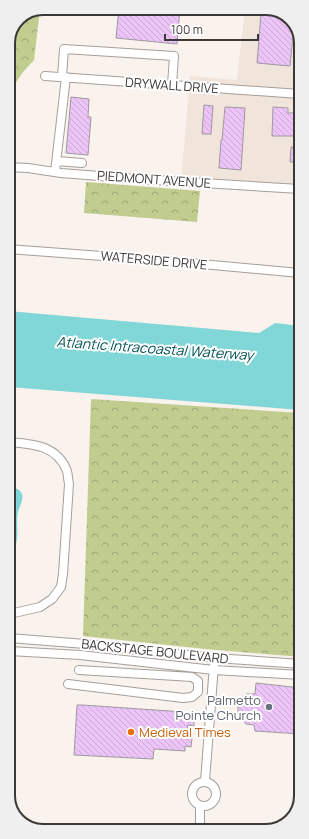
<svg xmlns="http://www.w3.org/2000/svg" width="309" height="839" font-family="Manrope,sans-serif">
<defs>
<pattern id="forest-crowns" width="20" height="18" patternUnits="userSpaceOnUse"><rect width="20" height="18" fill="#c0cd8f"/><path d="M2 6a3 3 0 1 1 6 0M12 15a3 3 0 1 1 6 0" fill="none" stroke="#9da776"/></pattern>
<pattern id="building-back-hatch" width="6" height="6" patternUnits="userSpaceOnUse"><rect width="6" height="6" fill="#edc4f7"/><path d="M-1 5l2 2M0 0l6 6M5-1l2 2" fill="none" stroke="#cca9d4"/></pattern>
</defs>
<rect width="100%" height="100%" fill="#f9f2ed"/>
<path fill="#f1e4da" d="M245 8H270L289 17 300 34V189L181 182 190 76 237 80Z"/>
<path fill="url(#forest-crowns)" d="M40 9 34 60 23 72 15 84 10 92H8V41L18 18Z
M86 182 200 191 197 222 84 213Z
M91 399 300 413 301 657 205 649 83 636Z"/>
<path fill="#81d6d7" d="M8 311 259 333 275 323 300 326V410L9 387Z
M9 487C14 487 20 489 22 494 24 500 19 507 18 512 15 526 22 545 9 554Z"/>
<path fill="url(#building-back-hatch)" stroke="#9d999f" d="M119 8H180L177 44 116 38Z
M261 14 289 17 294 25 290 66 257 63Z
M71 97 89 99 88 117H91L88 155 66 153Z
M204 105 213 106 211 134H202Z
M225 107 245 108 241 170 219 168 221 140H222Z
M273 107 288 108V113H300V135L298 162H290L291 147H294V136H272Z
M256 683 301 688V734L255 731 254 725 246 724 238 715V700L246 694H255Z
M77 705H82L184 712V718L194 719V726L188 725 186 739 192 738 191 747 185 746V751L154 749 153 759 74 755Z"/>
<g fill="none" stroke-linecap="round" stroke-linejoin="round">
<g stroke="#a59f9a" stroke-width="10">
<path id="minor" d="M45 76 300 94
M62 77 64 49 174 56 172 85
M57 161 82 163
M8 167 28 168 61 173 138 179 300 189
M55 172 66 77
M8 249 169 261 300 273
M9 442C33 444 57 445 67 471 68 475 68 480 69 484L63 574 61 587 52 599 40 607 14 613 9 612
M9 638 85 644 215 658 301 664
M9 651 80 655 214 670 301 675
M68 684 183 698 192 697 198 692V681L192 677 79 670
M205 781 214 665
M192 794a12 12 0 1 1 24 0a12 12 0 1 1-24 0Z
M200 830V806"/>
</g>
<use href="#minor" stroke="#fff" stroke-width="8"/>
</g>
<circle fill="#6b7280" stroke="#fff" stroke-width="1.5" cx="269" cy="707" r="4"/>
<circle fill="#e8710a" stroke="#fff" stroke-width="1.5" cx="131" cy="732" r="4"/>
<g text-anchor="middle" dominant-baseline="central" stroke-width="4" stroke-linejoin="round" paint-order="stroke">
<g font-size="13" fill="#3b3836" stroke="#fff">
<text transform="translate(172 85) rotate(4)">DRYWALL DRIVE</text>
<text transform="translate(154 179) rotate(4)">PIEDMONT AVENUE</text>
<text transform="translate(154 260) rotate(5)">WATERSIDE DRIVE</text>
<text transform="translate(155 651) rotate(6)">BACKSTAGE BOULEVARD</text>
</g>
<g font-size="13" fill="#5b616d" stroke="#fff" text-anchor="end">
<text x="261" y="700">Palmetto<tspan x="261" dy="15">Pointe Church</tspan></text>
</g>
<g font-size="13" fill="#c56008" stroke="#fff" text-anchor="start">
<text x="139" y="732">Medieval Times</text>
</g>
<g font-size="14" font-style="italic" fill="#005051" stroke="#fff">
<text transform="translate(155 348) rotate(4)">Atlantic Intracoastal Waterway</text>
</g>
</g>
<path d="M0 0H309V839H0ZM43 15H266A28 28 0 0 1 294 43V796A28 28 0 0 1 266 824H43A28 28 0 0 1 15 796V43A28 28 0 0 1 43 15Z" fill="#efefef" fill-rule="evenodd"/>
<path fill="none" stroke="#3b3836" stroke-width="2" d="M43 15H266A28 28 0 0 1 294 43V796A28 28 0 0 1 266 824H43A28 28 0 0 1 15 796V43A28 28 0 0 1 43 15Z"/>
<path d="M165 34v6h93v-6" fill="none" stroke="#3b3836" stroke-width="2"/>
<text x="171" y="34" font-size="12" fill="#3b3836" stroke="#ffffff" stroke-width="3" paint-order="stroke">100 m</text>
</svg>
